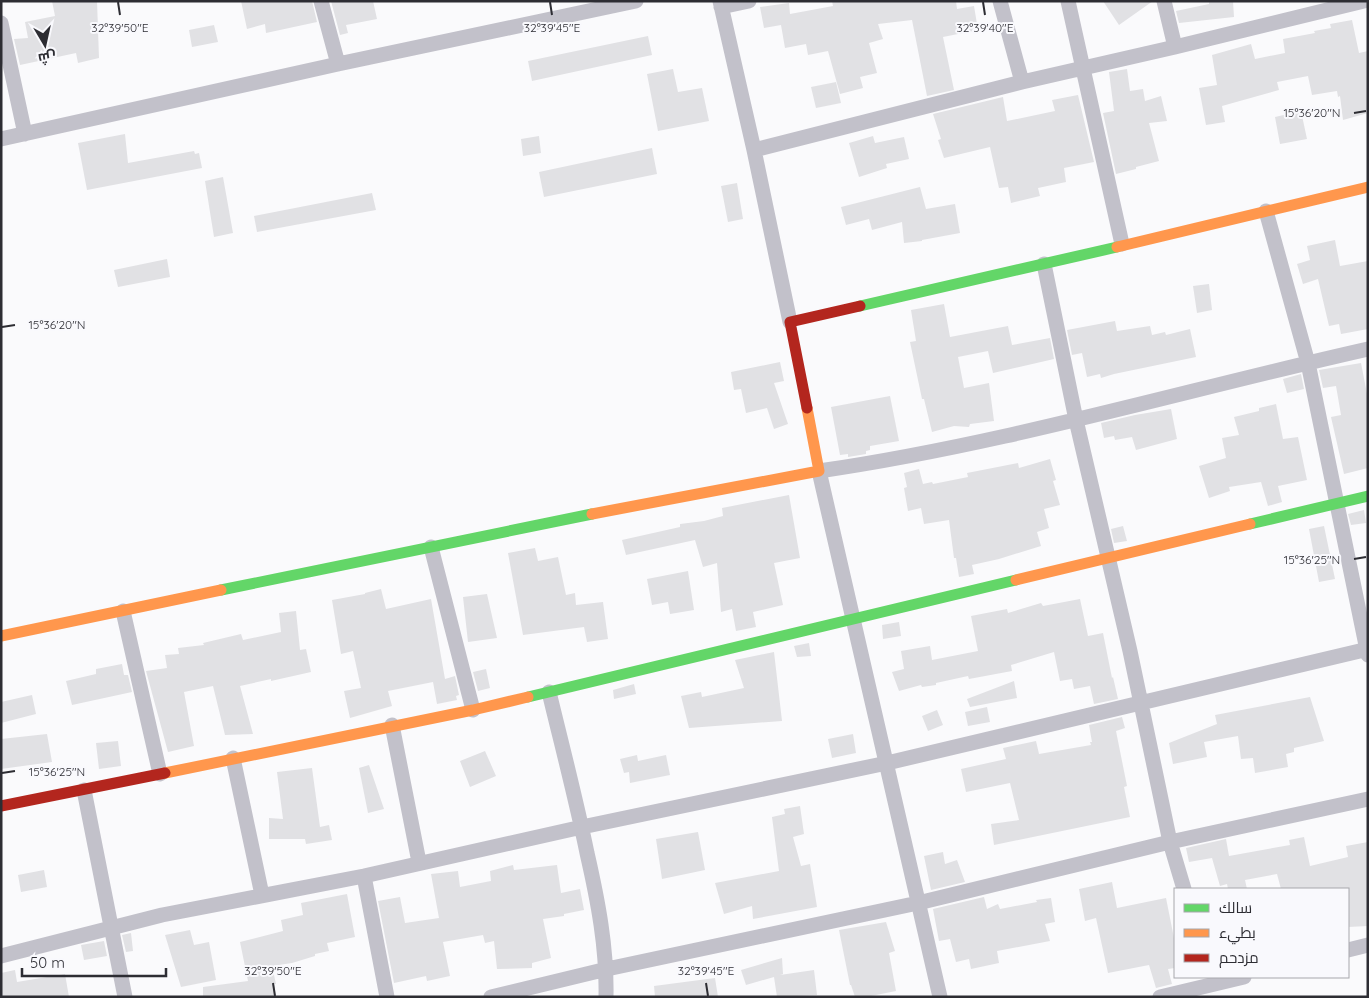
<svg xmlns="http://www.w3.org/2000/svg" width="1369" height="998" font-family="Quicksand,Cairo,sans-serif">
<rect width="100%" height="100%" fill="#fafafc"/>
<path fill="#e1e1e4" d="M52 1H97L99 58 78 63 76 53 20 65 14 39 28 38 25 22 55 16Z
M241 1H312L317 22 266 33 265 24 247 29Z
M331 1H373L377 19 346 25 348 33 340 35Z
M832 1H956L957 9 974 6 978 30 943 37 954 90 927 96 912 20 878 24 883 39 869 43 877 73 860 77 863 88 840 94 828 51 808 55 806 44 785 48 781 25 764 28 760 7 789 3 790 14 833 6Z
M1103 1H1153L1119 25Z
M1209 1H1233L1234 17 1179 23 1176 11 1209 4Z
M1352 20 1359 53 1368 51V113L1343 120 1340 96 1338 97 1337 91 1312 95 1308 76 1277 82 1279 90 1222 106 1225 122 1206 125 1199 88 1217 85 1212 55 1251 44 1255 59 1285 53 1283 39 1315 33 1314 31 1331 28 1330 24Z
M214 25 218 42 192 47 189 30Z
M648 36 652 55 532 81 528 61Z
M673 69 678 92 702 88 709 121 658 131 647 74Z
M1127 69 1130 91 1143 89 1145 101 1161 96 1167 121 1149 123 1159 161 1136 167V169L1116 174 1103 113 1114 111 1109 72Z
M836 82 841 103 816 108 811 87Z
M1078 95 1094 162 1064 168 1066 182 1038 188 1040 196 1011 203 1008 187 999 188 990 147 944 158 938 140 941 139 933 114 1003 97 1007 121 1055 111 1052 100Z
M1301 111 1307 139 1280 144 1275 117Z
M125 134 128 163 194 151 195 154 199 153 202 168 87 190 78 143Z
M539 136 541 153 523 156 521 139Z
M873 136 875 143 904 137 909 159 886 164 887 168 859 177 849 143Z
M652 148 657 174 544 197 539 172Z
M223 177 233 233 214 237 205 181Z
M737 183 743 219 728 222 721 186Z
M920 187 926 209 955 204 960 233 922 240V241L904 243 902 222 872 230 869 219 846 225 841 207Z
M372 193 376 210 257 232 254 216Z
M1335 240 1340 266 1368 261V329L1341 334 1339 324 1329 326 1318 279 1303 284 1297 264 1310 260 1307 246Z
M167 259 170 277 118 287 114 270Z
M1209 284 1212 310 1197 313 1193 286Z
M944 304 950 337 1008 326 1012 345 1050 338 1054 359 993 373 988 351 958 357 964 388 989 383 994 421 970 424 969 427 954 426 932 432 924 399H922L910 342 916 341 911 310Z
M1115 321 1117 331 1150 326 1152 335 1165 332 1166 335 1190 329 1196 357 1114 374 1101 378 1100 374 1087 377 1082 353 1072 355 1067 330Z
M780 362 784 381 774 383 788 424 774 429 767 408 746 413 741 389 734 390 731 372Z
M1361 363 1368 399V468L1344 474 1331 417 1341 415 1336 386 1323 388 1319 370Z
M1301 374 1304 389 1287 393 1283 379Z
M890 396 899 441 870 446V450L866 451V454L848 457V454L840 455 831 407Z
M1276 404 1283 439 1298 437 1307 480 1278 486 1282 502 1268 506 1261 482 1229 487 1230 491 1209 498 1199 466 1226 458 1222 438 1239 435 1234 417 1259 411V408Z
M1171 409 1177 439 1136 450 1132 437 1115 440 1114 436 1104 438 1101 423 1135 415Z
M1050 459 1056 480 1053 481 1060 505 1044 509 1049 528 1037 532 1041 546 999 559 972 565 974 574 959 577 956 558H954L949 520 924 524 921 508 908 511 904 488 907 487 904 473 919 469 923 484 932 482 933 484 968 477 967 473 1018 463 1019 468Z
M789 495 800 558 774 563 783 605 753 612 756 627 736 631 732 609 721 612 717 563 703 567 695 540 626 555 622 540 680 527V524L704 521 723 516 722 508Z
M1364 510 1366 523 1351 525 1348 514Z
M1123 526 1127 541 1114 543 1111 529Z
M1324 526 1335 579 1319 582 1309 529Z
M535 548 538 561 558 557 566 595 575 593 576 605 603 602 608 639 587 642 584 627 523 635 508 553Z
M688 571 694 610 670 614 668 602 652 605 647 579Z
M381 589 386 609 431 599 445 679 455 676 459 695 456 696 457 700 437 704 433 682 388 691 392 706 350 718 344 691 361 688 353 651 341 654 332 600 365 594V593Z
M487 594 497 638 468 642 463 597Z
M1080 599 1088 636 1103 633 1112 678 1113 677 1118 699 1094 704 1090 686 1074 689 1072 679 1060 681 1054 652 1011 665 1012 671 969 679 968 676 936 683V685L922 687 921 685 899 691 892 672 904 669 901 651 930 646 932 660 978 651 971 616 1007 609 1008 613 1041 603 1043 606Z
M296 611 300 650 306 649 311 672 271 681V679L240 686 253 734 225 735 213 686 184 692 194 746 168 752 146 671 167 668 165 655 179 654 178 648 204 645 203 643 241 634 243 640 281 632 279 613Z
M899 622 901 636 883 639 882 625Z
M809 643 811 656 797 657 794 646Z
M774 652 782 721 689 728 681 696 701 692 702 697 744 688 735 660Z
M122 664 124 675H128L132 692 72 705 66 681 96 674V669Z
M486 669 490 688 478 691 473 672Z
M1014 681 1017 698 970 707 967 699Z
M634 684 636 694 614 699 613 690Z
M32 695 36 714 1 723V702Z
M1310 697 1324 741 1294 748V752L1286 754 1288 767 1255 773 1253 758 1241 759 1238 736 1204 742 1207 757 1173 764 1169 743 1217 724 1215 715Z
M987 707 990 722 968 726 965 712Z
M937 710 943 725 928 731 922 716Z
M1122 717 1125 728 1116 731 1127 786 1124 787 1130 817 994 845 991 824 1019 820 1010 783 966 792 961 769 1006 759 1003 748 1036 741 1039 754 1091 745 1090 742H1092L1089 725Z
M47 734 52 762 1 769V739Z
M853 734 856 753 832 758 828 739Z
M118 741 121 766 99 769 96 743Z
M485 751 496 776 470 787 460 761Z
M637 755 638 761 666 755 670 775 630 783 629 772 624 773 620 759Z
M369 765 384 809 368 813 359 768Z
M312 768 320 827 329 825 332 840 306 844 305 839H269V818L283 819 277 772Z
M800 806 804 834 793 837 801 866 810 864 817 907 753 919 752 906 724 914 715 883 779 871 772 817 785 814 784 809Z
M698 832 705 870 662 879 656 839Z
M1304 837 1310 866 1348 857 1346 846 1368 842V926L1348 927V889H1281L1277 874 1245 880 1247 889H1228L1227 884 1220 886 1212 858 1189 862 1186 848 1226 839 1229 856 1290 845 1289 840Z
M943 852 945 864 957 860 965 882 931 890 924 856Z
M513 865 514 870 557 865 561 893 580 889 584 910 564 914V916L543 919 551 958 532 963V968L497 969 494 941 485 943 483 935 443 942 450 976 427 981 426 976 394 983 378 901 400 897 405 923 439 918 431 874 458 871 460 887 491 881 490 871Z
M44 870 47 887 21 892 18 875Z
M1112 882 1117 908 1166 898 1175 943V968L1168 969 1172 984 1156 988 1149 965 1108 973 1096 918 1085 921 1079 889Z
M347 894 355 937 327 943 329 951 315 954V956L292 963 272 966 276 984H274L276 997H203V987L248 981 240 942 283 931 281 920 303 915 301 903Z
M984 897 987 909 998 904 1000 909 1037 902 1036 900 1051 898 1055 922 1045 924 1050 941 997 951 999 963 971 969 969 959 956 962 950 939 939 941 933 909Z
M886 922 895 951 889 953 896 991 866 997H855L851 985H850L839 930Z
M190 930 194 945 209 942 216 980 181 987 165 935Z
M131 933 133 951 126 952 122 935Z
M104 941 107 956 84 960 81 945Z
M782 958 783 974 780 975 814 970 817 995 777 997 774 977 746 985 741 970Z
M15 970 17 982 65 974 69 997H1V973Z
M715 978 718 997H655L654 986Z"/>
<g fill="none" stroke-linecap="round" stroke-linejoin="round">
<path stroke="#c2c1ca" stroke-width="15" d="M321 1 338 64
M720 1 754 150 790 322
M1000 1 1022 82
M1068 1 1122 244
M1164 1 1175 47
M721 7 749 1
M1 23 25 134
M1 139 338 64 636 1
M754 150 1022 82 1175 47 1364 1
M1266 211 1308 363 1368 655
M1044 264 1076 420 1130 651 1170 842 1184 889
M431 547 473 710
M123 611 160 774
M549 692C562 746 576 799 587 853 598 901 607 948 606 997
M392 725 419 862
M233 758 262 895
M84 790 125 997
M364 876 387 997
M1348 950 1368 945
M1 956 162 915 364 876 582 827 887 763 1368 649
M491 997 607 969 918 903 1170 842 1368 799
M940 997 819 471C1005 444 1185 390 1368 349
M1160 997 1244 977"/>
<path stroke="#63d668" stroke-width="11" d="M860 306 1117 247
M1250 524 1368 496
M221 590 592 514
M528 697 1016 580"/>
<path stroke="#ff974d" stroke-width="11" d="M1117 247 1368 187
M592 514 819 471 807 408
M1016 580 1250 524
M1 636 221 590
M165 773 473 710 528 697"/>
<path stroke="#b3261e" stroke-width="11" d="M807 408 790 322 860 306
M1 806 165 773"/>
</g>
<path fill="none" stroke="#2d2d33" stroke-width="2" d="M118 2 120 15M550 2 552 15M983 2 985 15M1354 113 1366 111M2 327 15 325M1354 559 1366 557M2 773 15 771M273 983 275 996M706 983 708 996"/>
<g font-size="12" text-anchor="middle" fill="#2d2d33" stroke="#f9f9fd" stroke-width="4" stroke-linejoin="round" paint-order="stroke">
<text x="120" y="32">32°39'50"E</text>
<text x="552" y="32">32°39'45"E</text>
<text x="985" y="32">32°39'40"E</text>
<text x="1312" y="117">15°36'20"N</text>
<text x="57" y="329">15°36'20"N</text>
<text x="1312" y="564">15°36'25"N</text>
<text x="57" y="776">15°36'25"N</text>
<text x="273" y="975">32°39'50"E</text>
<text x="706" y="975">32°39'45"E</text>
</g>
<rect width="1369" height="998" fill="none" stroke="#2d2d33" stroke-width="5"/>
<rect x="1174" y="888" width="175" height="90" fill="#f9f9fd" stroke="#a7a7ac"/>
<rect x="1184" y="904" width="25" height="8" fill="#63d668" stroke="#a7a7ac"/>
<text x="1219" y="913" font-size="15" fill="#2d2d33">سالك</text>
<rect x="1184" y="929" width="25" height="8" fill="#ff974d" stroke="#a7a7ac"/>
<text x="1219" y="938" font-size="15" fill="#2d2d33">بطيء</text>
<rect x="1184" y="954" width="25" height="8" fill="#b3261e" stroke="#a7a7ac"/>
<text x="1219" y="963" font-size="15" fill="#2d2d33">مزدحم</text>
<g transform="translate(45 45) rotate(171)" stroke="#f9f9fd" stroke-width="4" paint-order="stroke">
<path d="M0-4L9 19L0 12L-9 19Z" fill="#2d2d33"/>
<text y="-8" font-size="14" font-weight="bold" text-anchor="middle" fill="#2d2d33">ش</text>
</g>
<path d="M22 968v8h144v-8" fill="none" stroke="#2d2d33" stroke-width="2.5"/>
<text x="30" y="968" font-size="15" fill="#2d2d33" stroke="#f9f9fd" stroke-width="4" paint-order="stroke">50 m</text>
</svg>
